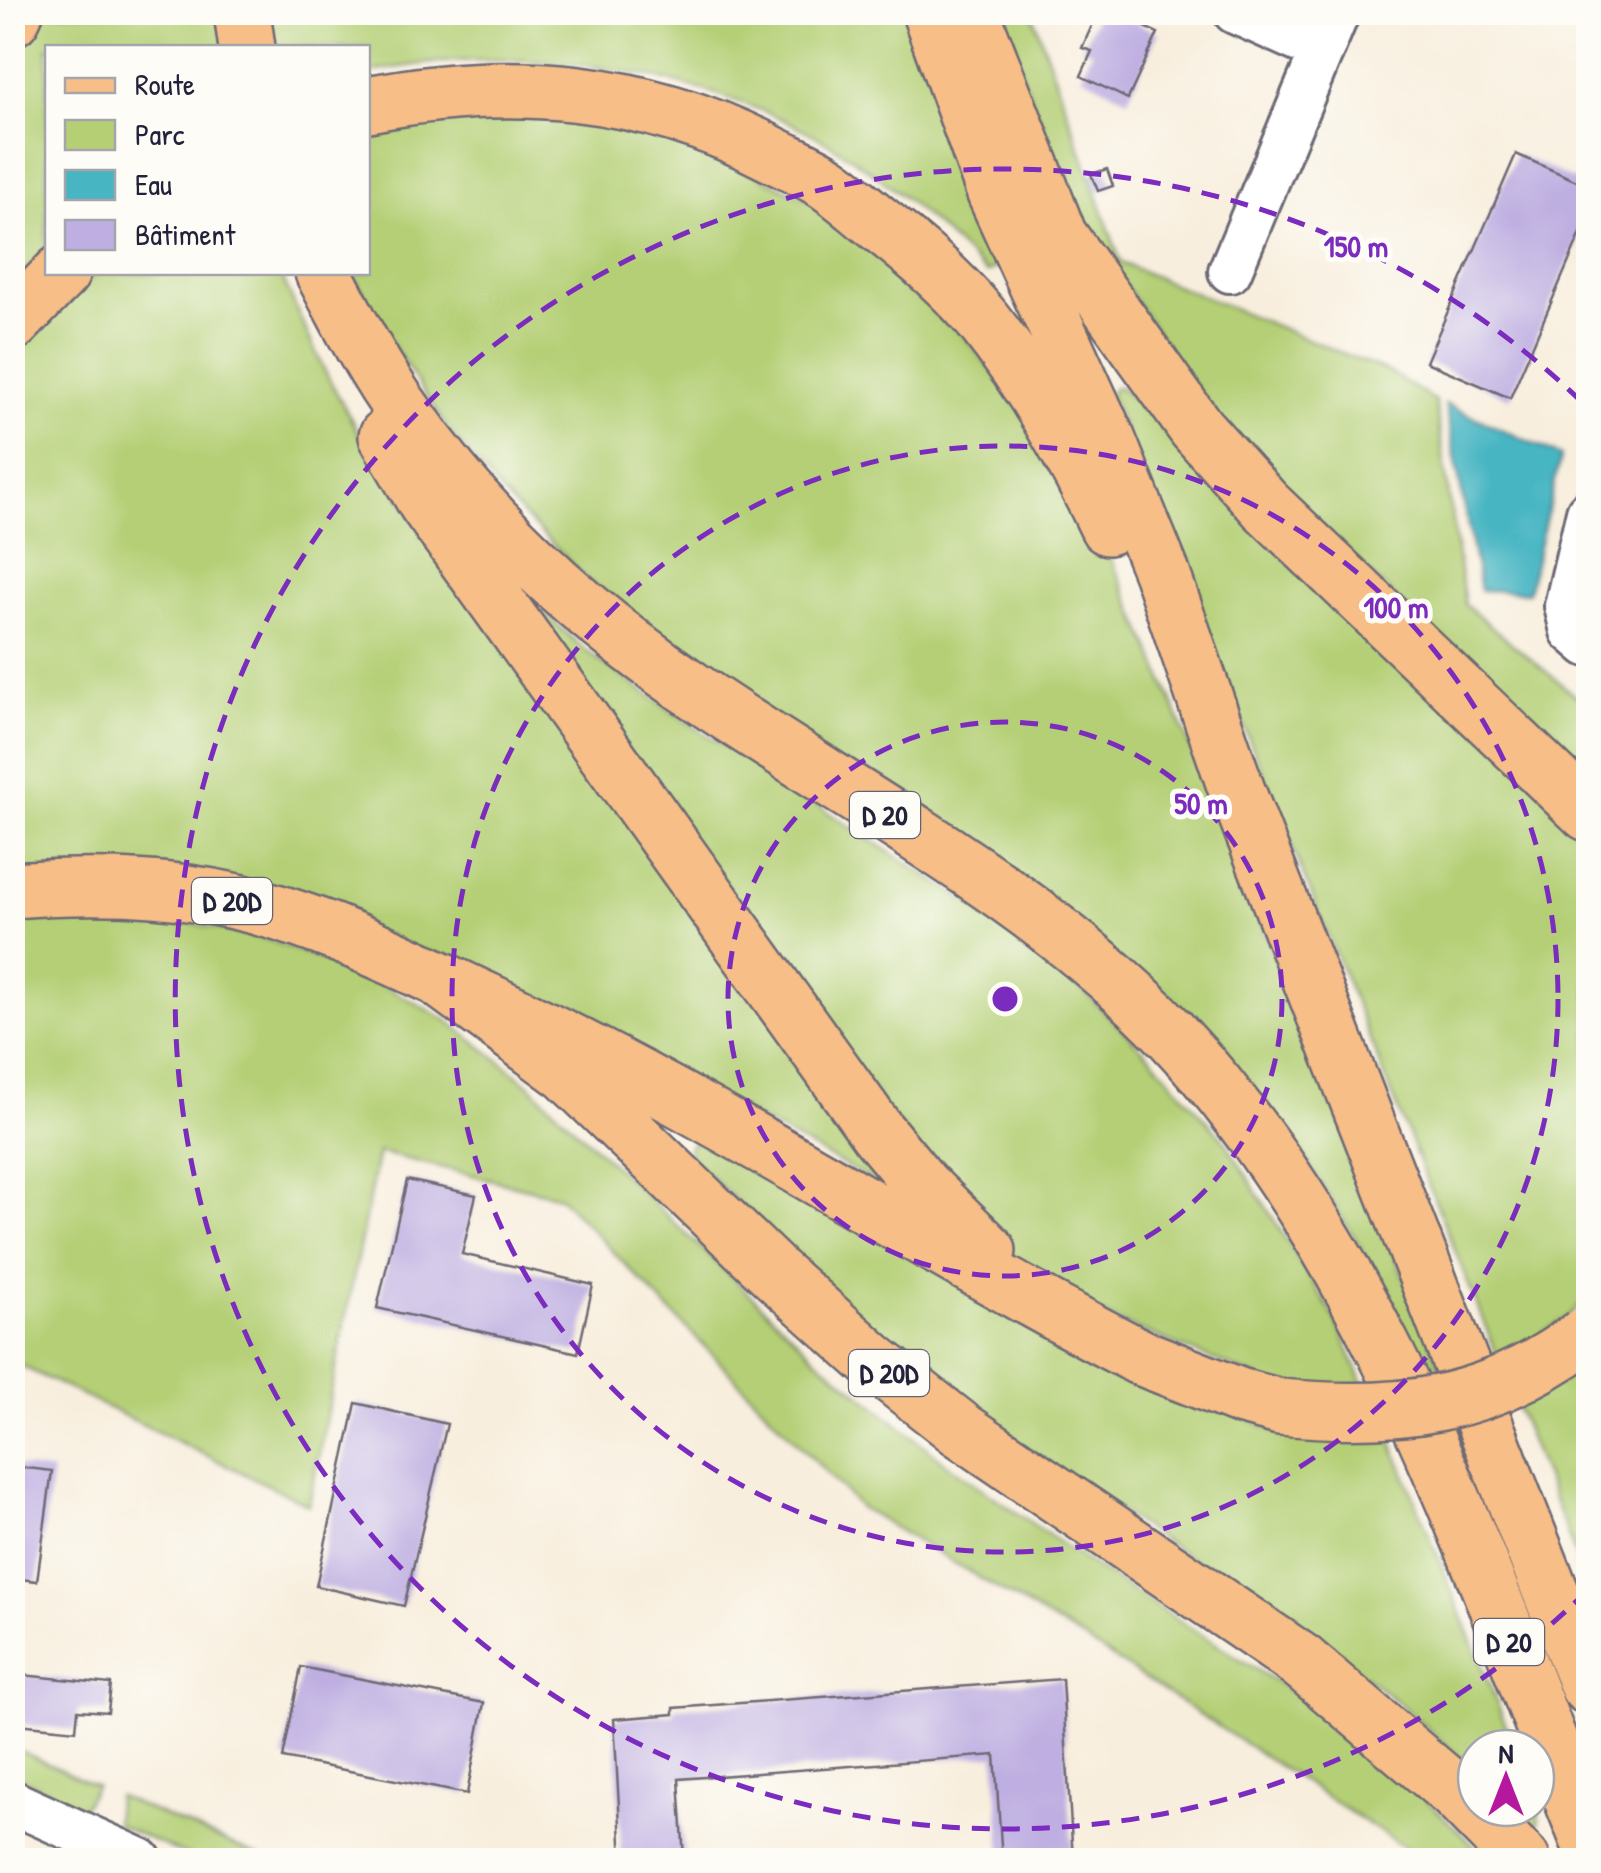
<svg xmlns="http://www.w3.org/2000/svg" width="1601" height="1873" font-family="'Patrick Hand',sans-serif">
<rect width="100%" height="100%" fill="#fdfcf7"/>
<filter id="ink" filterUnits="userSpaceOnUse"><feTurbulence type="fractalNoise" baseFrequency=".01" numOctaves="2"/><feDisplacementMap in="SourceGraphic" scale="20" xChannelSelector="R" yChannelSelector="G"/><feConvolveMatrix kernelMatrix="1 2 1 2 8 2 1 2 1" color-interpolation-filters="sRGB"/></filter>
<filter id="wash" filterUnits="userSpaceOnUse"><feTurbulence type="fractalNoise" baseFrequency=".0048" numOctaves="4" result="noise"/><feDisplacementMap in="SourceGraphic" scale="40" xChannelSelector="R" yChannelSelector="G"/><feGaussianBlur stdDeviation="2.25" result="paint"/><feColorMatrix in="noise" values="0 0 0 0 0 0 0 0 0 0 0 0 0 0 0 0 0 1.4 0 .05"/><feComposite in="paint" operator="in"/></filter>
<g filter="url(#wash)">
<rect width="100%" height="100%" fill="#f8eedd"/>
<path fill="#b4cf74" stroke="#6b7858" stroke-width="2.5" d="M37 13H218L225 47 48 48 47 248 13 284V56Z
M267 13H909L1003 263 987 273C944 233 902 192 853 159 726 71 517 40 368 73V48L274 47Z
M997 13H1032L1121 263 1391 373 1435 401 1465 605 1588 706V783L1226 435 1082 222Z
M541 113 608 123 691 143 815 203 925 285 1064 464 1110 556 1154 657 1445 1379 1426 1385 1360 1246 1308 1163 1253 1089 1191 1020 761 710 590 582 501 493 448 429 397 352 352 273 368 272V133L412 122Z
M98 273H280L322 366 371 456 909 1200 460 959 13 868 12 359 78 289Z
M1115 387H1120L1502 746 1588 841V1297L1568 1317 1499 1360 1110 394Z
M531 601 586 651 690 724 993 918 1078 986 1152 1058 1225 1141 1335 1318 1368 1395 1283 1388 1077 1305 1007 1250 946 1191 522 610Z
M155 915 266 939 360 973 447 1020 524 1080 823 1364 948 1465 1102 1572 1286 1688 1393 1768 1489 1860H1424L1085 1640 861 1508 559 1196 378 1152 309 1505 13 1362 12 920Z
M695 1140H704L1277 1433 1330 1440H1391L1515 1748H1476V1775C1393 1688 1300 1629 1200 1564 1119 1512 1039 1459 961 1402 864 1331 779 1241 691 1158L688 1148Z
M1588 1359V1586L1516 1405Z
M12 1747 96 1786 82 1808 13 1774Z
M117 1796 268 1860H197L115 1824Z
M1536 1801 1540 1822 1532 1826 1521 1822 1508 1808H1536Z"/>
<path fill="#47b5c2" stroke="#346c7e" stroke-width="2.5" d="M1445 404 1561 456 1528 592 1480 590Z"/>
<g id="blocks">
<path fill="#beaee1" d="M1098 12H1113L1158 33 1128 99 1081 76 1092 51 1082 48Z
M1516 154 1588 186V217L1510 398 1426 362Z
M1107 169 1113 186 1098 191 1091 174Z
M407 1180 476 1195 462 1254 593 1285 578 1353 377 1308Z
M356 1403 447 1424 404 1606 316 1586Z
M12 1466 52 1471 37 1581 12 1578Z
M301 1667 484 1703 467 1794 283 1758Z
M12 1674 111 1684 108 1712 78 1710 76 1730 18 1724V1716L12 1715Z
M1062 1679 1073 1860H1002L995 1755 679 1779 684 1860H622L614 1719 674 1714V1708Z"/>
</g>
</g>
<g filter="url(#ink)">
<use href="#blocks" fill-opacity="0" stroke="#6d6974" stroke-width="2.5"/>
<g fill="none" stroke-linecap="round" stroke-linejoin="round">
<g stroke="#6d6974" stroke-width="48">
<path id="minor" d="M1235 12 1322 51
M1230 271 1338 12
M1588 512 1566 606 1572 631 1588 645
M12 1802 140 1860"/>
</g>
<g stroke="#6d6974" stroke-width="60">
<path id="major" d="M242 12 247 48
M930 12 995 193 1108 441 1161 571 1237 791 1498 1458
M971 12 1059 236 1196 428 1265 505 1588 813
M12 18 15 12
M368 104C510 76 644 87 774 155 792 164 812 172 828 183 847 196 864 212 882 226 917 253 954 285 982 319 1033 383 1073 454 1108 527
M323 272C349 322 374 371 407 416 482 523 582 614 690 688 849 797 1036 893 1170 1033 1380 1256 1476 1561 1588 1839
M12 323 62 272
M387 436 426 503 878 1133 922 1186 988 1251
M12 890C89 884 163 885 238 902 321 921 399 960 476 996 705 1101 916 1242 1140 1357L1239 1396 1280 1407
M439 979 567 1073 776 1274 872 1360 960 1429 1301 1661 1455 1792 1522 1860"/>
</g>
<g stroke="#6d6974" stroke-width="60">
<path id="highway" d="M1498 1458 1588 1686"/>
</g>
<use href="#minor" stroke="#fff" stroke-width="42"/>
<use href="#major" stroke="#f7be88" stroke-width="55"/>
<use href="#highway" stroke="#f7be88" stroke-width="55"/>
<g stroke="#6d6974" stroke-width="60" stroke-linecap="butt">
<path id="major-bridge" d="M1280 1407C1397 1418 1487 1408 1584 1336"/>
</g>
<use href="#major-bridge" stroke="#f7be88" stroke-width="55"/>
</g>
</g>
<g fill="none" stroke="#7b2cbf" stroke-width="5" stroke-dasharray="18 12">
<circle cx="1005" cy="999" r="277"/>
<circle cx="1005" cy="999" r="553"/>
<path d="M1587 1591A830 830 0 1 1 1587 407"/>
</g>
<g text-anchor="middle" dominant-baseline="central" stroke-width="10" stroke-linejoin="round" paint-order="stroke">
<g fill="#fdfcf7" stroke="#646373" stroke-width="2.5">
<rect x="850" y="792" width="70" height="46" rx="8"/>
<rect x="192" y="878" width="80" height="46" rx="8"/>
<rect x="849" y="1350" width="80" height="46" rx="8"/>
<rect x="1474" y="1619" width="70" height="46" rx="8"/>
</g>
<g font-size="28" font-weight="bold" fill="#22223b">
<text x="885" y="815">D 20</text>
<text x="232" y="901">D 20D</text>
<text x="889" y="1373">D 20D</text>
<text x="1509" y="1642">D 20</text>
</g>
</g>
<circle cx="1005" cy="999" r="15" fill="#7b2cbf" stroke="#fdfcf7" stroke-width="5"/>
<g font-size="30" text-anchor="middle" font-weight="bold" fill="#7b2cbf" stroke="#fdfcf7" stroke-width="10" stroke-linejoin="round" paint-order="stroke">
<text x="1356" y="257">150 m</text>
<text x="1396" y="618">100 m</text>
<text x="1201" y="814">50 m</text>
</g>
<rect width="1601" height="1873" fill="none" stroke="#fdfcf7" stroke-width="50"/>
<rect x="45" y="45" width="325" height="230" fill="#fdfcf7" stroke="#a5a5ac" stroke-width="2.5"/>
<rect x="65" y="78" width="50" height="15" fill="#f7be88" stroke="#a5a5ac" stroke-width="2.5"/>
<text x="135" y="95" font-size="30" fill="#22223b">Route</text>
<rect x="65" y="120" width="50" height="30" fill="#b4cf74" stroke="#a5a5ac" stroke-width="2.5"/>
<text x="135" y="145" font-size="30" fill="#22223b">Parc</text>
<rect x="65" y="170" width="50" height="30" fill="#47b5c2" stroke="#a5a5ac" stroke-width="2.5"/>
<text x="135" y="195" font-size="30" fill="#22223b">Eau</text>
<rect x="65" y="220" width="50" height="30" fill="#beaee1" stroke="#a5a5ac" stroke-width="2.5"/>
<text x="135" y="245" font-size="30" fill="#22223b">Bâtiment</text>
<g transform="translate(1506 1778)"><circle r="48" fill="#fdfcf7" stroke="#a5a5ac" stroke-width="2.5"/>
<path d="M0-8L18 38L0 25L-18 38Z" fill="#b5179e"/>
<text y="-15" font-size="28" font-weight="bold" text-anchor="middle" fill="#22223b">N</text>
</g>
</svg>
